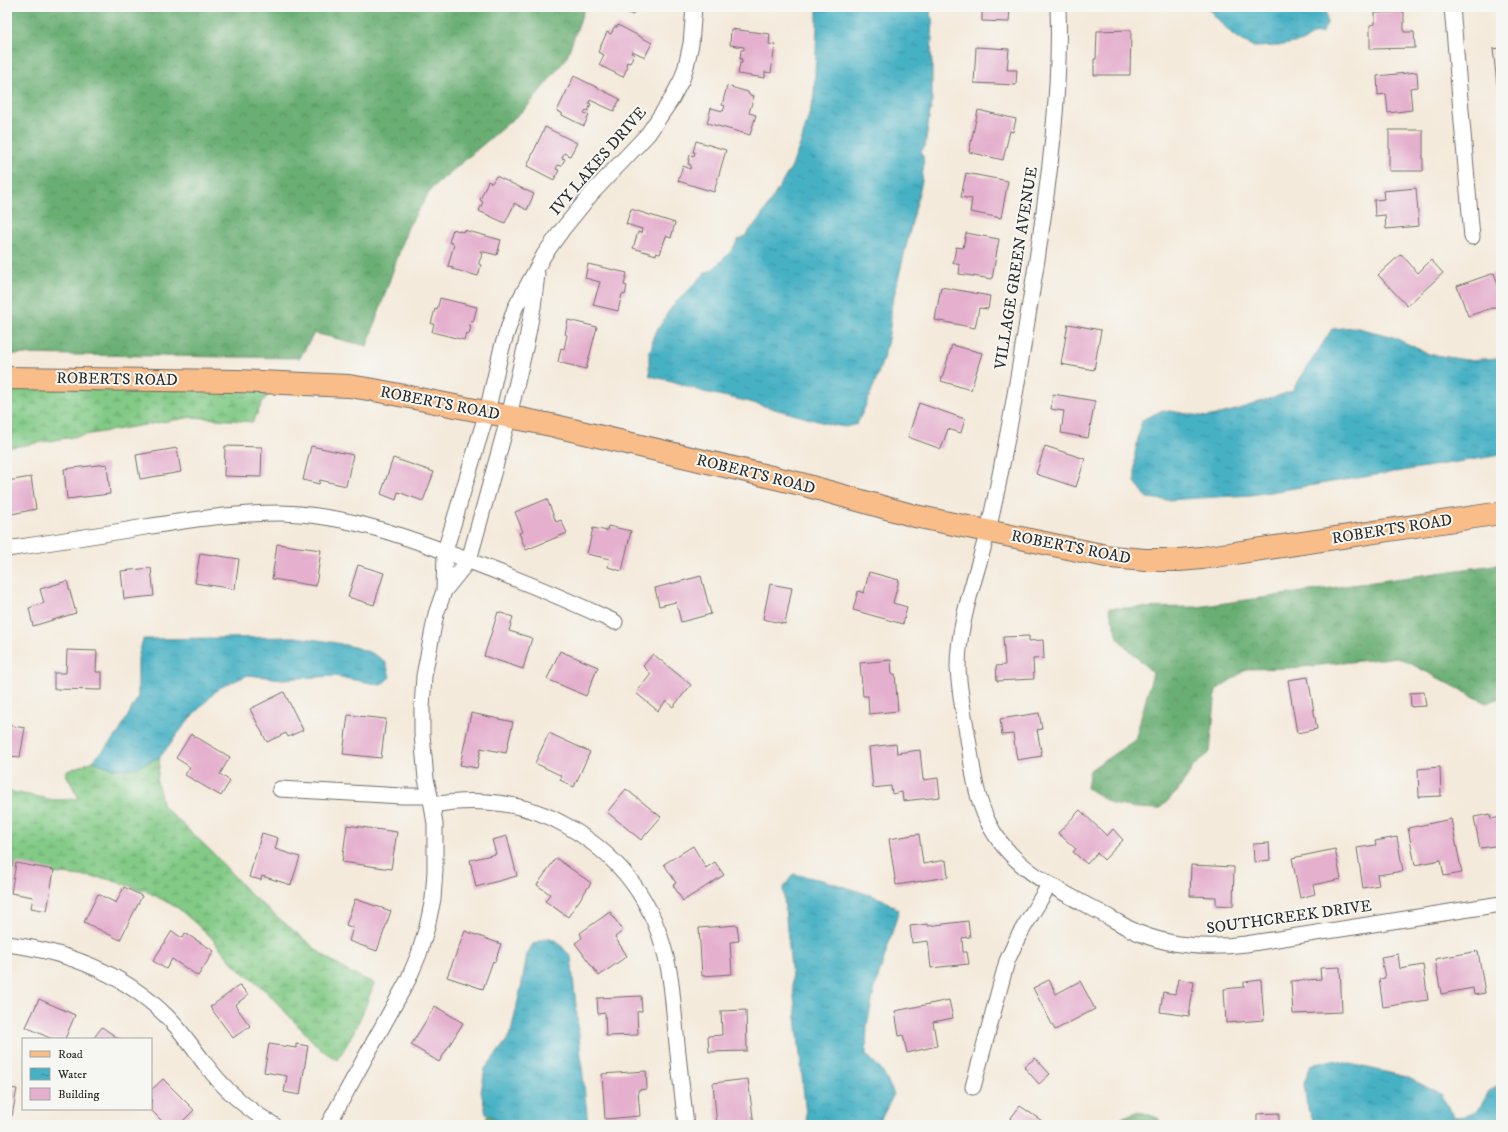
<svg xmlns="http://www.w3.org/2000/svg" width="1508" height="1132" font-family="'IM FELL DW Pica',serif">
<defs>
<pattern id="forest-crowns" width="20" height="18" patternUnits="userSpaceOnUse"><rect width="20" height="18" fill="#69ae73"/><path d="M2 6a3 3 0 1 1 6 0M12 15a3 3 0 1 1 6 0" fill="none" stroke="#578e5f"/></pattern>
<pattern id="wetland-marsh" width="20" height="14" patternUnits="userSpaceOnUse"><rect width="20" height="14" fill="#82ca86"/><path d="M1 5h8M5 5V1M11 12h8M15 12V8" fill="none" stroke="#6ba46e"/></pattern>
<pattern id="water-ripples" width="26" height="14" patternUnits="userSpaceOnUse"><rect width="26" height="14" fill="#46b1c4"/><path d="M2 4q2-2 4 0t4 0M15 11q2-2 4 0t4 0" fill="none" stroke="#3b909f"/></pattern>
</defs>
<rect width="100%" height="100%" fill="#f6f6f2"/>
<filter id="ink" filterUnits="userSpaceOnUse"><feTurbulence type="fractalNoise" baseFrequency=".025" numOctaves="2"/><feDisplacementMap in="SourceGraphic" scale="8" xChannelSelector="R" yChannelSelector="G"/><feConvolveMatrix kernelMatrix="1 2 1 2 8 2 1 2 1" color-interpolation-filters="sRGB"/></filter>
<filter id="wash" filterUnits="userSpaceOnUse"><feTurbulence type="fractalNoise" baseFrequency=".012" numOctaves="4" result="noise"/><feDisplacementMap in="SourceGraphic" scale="16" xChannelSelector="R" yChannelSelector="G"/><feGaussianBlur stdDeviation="0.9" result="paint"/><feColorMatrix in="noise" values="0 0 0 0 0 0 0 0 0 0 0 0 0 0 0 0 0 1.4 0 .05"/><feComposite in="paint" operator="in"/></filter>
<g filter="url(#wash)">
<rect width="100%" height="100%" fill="#f4eadb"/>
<path fill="url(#forest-crowns)" stroke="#4a6c4f" d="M7 7H585L566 59 526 108 432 188 408 227 367 346 314 333 300 358 7 354Z
M1501 564V698L1486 703 1398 657 1292 668 1247 669 1216 690 1210 752 1193 767 1177 792 1159 809 1135 808 1112 804 1087 788 1090 770 1135 740 1153 673 1119 640 1109 608 1197 607Z
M1138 1111 1158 1118 1162 1125H1110L1112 1122Z
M488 1114 505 1125H484Z"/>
<path fill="url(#wetland-marsh)" stroke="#567a58" d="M7 385 274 390 263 401 253 422 192 417 7 448Z
M160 757 157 782 163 806 211 851 252 896 323 955 349 972 374 983C365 1010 353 1036 337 1060L320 1049 266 991 236 967 210 936 178 908 146 891 104 878 7 869V791L54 800 79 799 65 772 93 761C125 772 129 770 160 757Z"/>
<path fill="url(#water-ripples)" stroke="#386e78" d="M817 7H931L930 15 933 21 931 54 932 64V104L929 117 926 140 925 147 921 151C926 160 922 172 922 181L891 308C893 342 872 393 857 424L845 427 832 425 746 401 704 392 672 381 650 376 649 365V351L652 347 653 337 669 311 676 302 692 287 698 280 705 273 712 270 732 250 738 240 745 236 763 214 792 166 802 139 814 97 817 30Z
M1206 7H1326L1327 23 1323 32 1313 34 1304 41 1278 46 1254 47 1233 35Z
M1354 327 1391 336 1429 354 1466 360 1501 358V455L1251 495 1166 500 1147 498 1135 482V453L1142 420 1163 410 1207 417 1236 410 1292 391 1332 329Z
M295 637C318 640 368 645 385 662 387 665 389 673 390 677L381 685 334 676 282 679 248 675 219 688 189 719 160 757 135 768 122 769 112 768 93 761 118 734 138 697V658L143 639Z
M793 874 823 880 882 899 899 910 874 991 867 1025 866 1054 882 1071 894 1094 878 1125H807L783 889Z
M547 938 557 941 571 957 588 1125H505L486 1113 481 1092 485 1069 510 1036 522 983 527 954 533 944Z
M1333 1060 1407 1077 1440 1094 1455 1117 1466 1116 1478 1111 1489 1091 1501 1085V1125H1316L1307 1107 1304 1084 1311 1065Z"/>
<g id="blocks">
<path fill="#e5b0ce" d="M610 7H636L633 15Z
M974 7H1010L1009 22 982 21V10H974Z
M1404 12V32H1414L1415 48 1370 49V25L1375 24V13Z
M618 25 652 43 645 57 632 51 631 53 634 54 630 63 627 62 626 65 628 66 623 77 599 65 604 55 598 52 607 32 611 34 614 27H617Z
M731 29 770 34 769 44 775 45 771 73 765 72V78L738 74 740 63H742V59H740L741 50H744V47L730 45Z
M1131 30 1130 75H1094V59H1096L1097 31Z
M976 47 1009 49 1007 70H1017L1016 85 974 83Z
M1501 48V83L1497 84 1493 49Z
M1417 72 1418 87 1410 88 1412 110 1388 113 1386 94 1378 95 1377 76Z
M574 76 620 99 614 111 590 100 589 103 591 104 588 111 586 110 584 113 589 115 584 126 562 115V113L557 111Z
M727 86 748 92 749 95 754 96 749 113 756 115 750 135 707 123 711 108 723 111 725 106 722 105Z
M978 110 1016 119 1013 132 1010 131 1003 160 969 152Z
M545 127 577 143 570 156 564 153 562 158 565 159 561 166 558 165 556 169 559 170 554 180 527 166Z
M1389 130H1423V171H1389Z
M696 141 726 150 714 192 678 181 683 166 690 169 691 165 688 164 690 155 694 156 695 152H693Z
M966 173 1008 181 1001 218 970 212 972 199 961 197Z
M496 176 534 194 527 210 514 203V205L505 223 479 211 483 202 480 200 488 181 492 183Z
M1416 188 1419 226 1386 229 1385 215 1375 216 1374 200 1384 199 1383 191Z
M631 209 675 223 671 238 666 236 660 254 656 253V255L633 248 638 232 641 233 642 229 626 224Z
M453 229 463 232 464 230 501 240 497 255 480 251V252L483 253 480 260 479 261V264L481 265 478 276 452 269 453 267 448 266 454 244 449 242Z
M966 233 999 239 992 279 959 274 960 265 953 263 956 247 963 248Z
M1401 254 1418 273 1431 260 1443 273 1407 306 1378 275Z
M588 264 627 273 624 285 627 286 625 295 622 294 618 311 593 305 600 282 585 278Z
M1494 273 1501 293V305L1468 316 1457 286Z
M941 287 990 296 988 309 979 308 975 328 935 320Z
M440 298 477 307 473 322 470 321 469 325 471 326 469 334 466 333 464 340 432 332 434 324H431L435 309 437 310Z
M568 320 597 327 586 369 558 362 561 348 564 349 567 335 565 334Z
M1068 324 1101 330 1094 370 1061 364Z
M952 345 982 353 971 390 941 381Z
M1053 394 1095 401 1088 438 1061 433 1064 411 1051 409Z
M919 403 965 419 961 433 948 429 941 449 908 437Z
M225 446 262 447 261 477 224 476Z
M311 446 353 455 346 486 320 480 319 484 303 480Z
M1045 446 1085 459 1076 487 1036 474Z
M177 448 181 472 140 479 136 455Z
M393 458 434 472 423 501 398 492 396 500 381 494Z
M107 464 110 494 67 499 64 469Z
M31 477 36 509 7 515V481Z
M547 499 556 522 561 520 567 533 526 550 519 533 523 532 515 512Z
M608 526 631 531 622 571 608 567 610 559 587 554 593 528 607 531Z
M277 544 321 550 316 586 272 579Z
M200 553 239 559 235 589 195 583Z
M358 565 384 573 374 605 348 597Z
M151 568 154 596 124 599 121 571Z
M869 572 899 580 893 603 907 607 903 624 853 610 858 591 864 593Z
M701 576 711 614 681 622 676 602 659 606 655 588Z
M67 581 76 613 33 626 29 608 44 603 40 589Z
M770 584 792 588 785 624 763 619Z
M498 612 513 617 509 631 532 638 523 669 484 656Z
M1029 636V641L1043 640 1044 658 1033 659 1034 679 997 681 996 666 1005 665 1003 637Z
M67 650 97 651 96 672H102V690L54 689V673H66Z
M560 651 598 667 586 696 547 679Z
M653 654 691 685 673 707 666 701 658 711 636 693 651 674 643 666Z
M891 660 892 674H895L898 711 869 714 868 696H863L860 663Z
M1308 677 1317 729 1297 733 1288 680Z
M284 692 303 730 288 737 286 733 267 742 250 709Z
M1424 692 1426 706 1411 707 1410 693Z
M471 713 513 722 506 753 481 748 477 768 460 765Z
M1039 713 1042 729 1037 730 1042 756 1017 760 1013 734 1002 735 1000 719Z
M348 715 386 719 381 758 343 754Z
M7 725 25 728 20 757 7 756Z
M549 733 590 752 574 787 560 780 562 776 535 763Z
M191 734 230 757 220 774 230 781 221 796 185 775 190 767 176 758Z
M896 744 897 753 920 750 923 780 938 778 940 797 903 801 902 792 892 794 891 786 873 788 869 747Z
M1440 767 1441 796 1419 797 1418 769Z
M626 789 661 817 641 840 607 812Z
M1080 810 1107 836 1113 829 1123 840 1104 860 1097 853 1087 864 1073 852 1076 849 1058 833Z
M1490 814 1491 819 1501 817V845L1480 848 1474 817Z
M1451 819 1462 873 1444 876 1441 860 1415 865 1408 828Z
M347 825 397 832 391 869 342 862Z
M262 833 278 838 275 849 300 857 291 885 262 876 261 880 249 877Z
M919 834 923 864 946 860 948 877 896 885 889 839Z
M507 836 517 876 476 887 470 860 496 854 492 840Z
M1397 837 1403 871 1377 875 1379 885 1363 888 1357 848 1376 845 1375 841Z
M1269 843 1270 860 1254 862 1253 844Z
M693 846 706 868 715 862 724 875 683 901 673 885 676 883 664 864Z
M1335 849 1341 879 1313 885 1315 894 1300 898 1292 858Z
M556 858 591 883 568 917 545 901 550 894 537 885Z
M16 863 54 870 47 911 31 908 33 897 11 893Z
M1191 865 1234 867 1233 906 1216 905V897L1190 896Z
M124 887 142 896 120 940 84 922 98 894 116 903Z
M355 899 391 911 377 951 349 941 353 928 346 925Z
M610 912 623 931 615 937 627 956 599 976 575 943 582 938 580 933Z
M968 921 970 937 962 938 963 952H967L969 964 931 968 928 941 912 943 910 926 928 924V926Z
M737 925 739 941 730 942 732 974 702 976 699 928Z
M172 931 182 938 185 933 214 951 198 976 172 959 166 969 153 961Z
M465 931 501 944 495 962 493 961 483 989 447 977Z
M1478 951 1485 993 1474 995 1473 988 1441 994 1435 959Z
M1398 954 1400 969 1423 965 1428 1000 1383 1007 1379 979 1385 978 1381 957Z
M1340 967 1342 1012 1293 1014 1291 981 1321 979 1320 968Z
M1178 979 1194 982 1189 1016 1160 1012 1163 992 1175 994Z
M1049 980 1056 994 1080 981 1095 1009 1055 1030 1033 988Z
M1261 980 1264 1020 1226 1023 1224 989 1244 987V982Z
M240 985 248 995 235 1005 250 1026 233 1038 210 1007Z
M641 996 642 1011 637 1012 638 1035 606 1036 605 1013 598 1014 597 998Z
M39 999 75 1015 65 1039H52L26 1027Z
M949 1000 953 1018 933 1022 937 1046 907 1053 903 1035 899 1036 895 1011Z
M435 1006 463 1023 439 1062 411 1045Z
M746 1010 747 1051 709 1052 708 1036 722 1035 721 1011Z
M102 1027 119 1039H93Z
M269 1044 296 1048V1044L308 1046 300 1095 284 1092 287 1076 264 1072Z
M1035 1058 1050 1074 1039 1084 1024 1067Z
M646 1071 647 1089 638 1090 640 1116 605 1119 602 1074Z
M163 1079 194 1110 179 1125H166L151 1110V1102L153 1100 151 1099V1090Z
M748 1079 754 1125H717L713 1083Z
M7 1088 17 1089 12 1116 7 1115Z
M1020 1106 1048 1125H1018L1010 1119Z
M1279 1113V1125H1257V1114Z"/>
</g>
</g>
<g filter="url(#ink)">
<use href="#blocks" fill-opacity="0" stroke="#716e69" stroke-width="1"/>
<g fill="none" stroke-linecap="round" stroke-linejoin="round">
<g stroke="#716e69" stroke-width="17">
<path id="street" d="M1058 7C1061 94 1049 180 1036 266 1027 320 1019 375 1009 428 1002 464 996 499 987 534 976 577 958 622 958 667 959 693 965 719 969 745 973 772 976 797 988 822 1009 865 1050 886 1090 907 1104 914 1117 922 1130 929 1167 947 1207 949 1246 944L1501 904
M1452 7 1472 237
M7 549C53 542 99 535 145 527 189 520 234 513 280 513 346 514 411 538 472 562 520 580 568 600 615 622
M444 591 469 560 509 416 526 344 533 307 537 274
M280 789 402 796H429
M432 805C478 797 526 802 567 826 622 858 655 902 668 966 672 984 673 1004 675 1023 678 1057 682 1091 686 1125
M7 944C71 952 130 976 174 1024 186 1037 195 1051 206 1065 224 1089 248 1110 274 1125
M973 1087 1007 961 1018 937 1049 885
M328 1125 408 980 419 954 427 927 433 899 435 871V824L432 805 426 779 422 734V708L424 676 436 614 444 591 445 551 487 412 502 347 515 308 544 255 562 230 592 193 648 134 671 100 682 79 686 66 691 44 694 7"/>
</g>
<g stroke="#716e69" stroke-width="24">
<path id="primary" d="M7 378 236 381 349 386 374 390 551 425 801 484 915 516 1111 557 1145 560H1179L1202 558 1501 513"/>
</g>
<use href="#street" stroke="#fff" stroke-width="15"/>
<use href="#primary" stroke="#f8bd89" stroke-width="22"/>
</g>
</g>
<g text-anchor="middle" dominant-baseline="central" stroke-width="4" stroke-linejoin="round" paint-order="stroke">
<g font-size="16" fill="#2b2b2b" stroke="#f6f6f2">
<text transform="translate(598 161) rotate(-49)">IVY LAKES DRIVE</text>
<text transform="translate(1016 268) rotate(-81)">VILLAGE GREEN AVENUE</text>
<text transform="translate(117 379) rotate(1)">ROBERTS ROAD</text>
<text transform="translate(440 403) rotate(11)">ROBERTS ROAD</text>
<text transform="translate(756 474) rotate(14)">ROBERTS ROAD</text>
<text transform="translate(1392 529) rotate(-9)">ROBERTS ROAD</text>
<text transform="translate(1071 547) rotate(11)">ROBERTS ROAD</text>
<text transform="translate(1289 917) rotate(-8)">SOUTHCREEK DRIVE</text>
</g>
</g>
<rect width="1508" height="1132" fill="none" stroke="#f6f6f2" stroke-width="24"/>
<rect x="22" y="1038" width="130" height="72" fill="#f6f6f2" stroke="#a5a5a2"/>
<rect x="30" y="1051" width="20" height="6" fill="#f8bd89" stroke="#a5a5a2"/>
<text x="58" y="1058" font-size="12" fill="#2b2b2b">Road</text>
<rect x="30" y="1068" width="20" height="12" fill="url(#water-ripples)" stroke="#a5a5a2"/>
<text x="58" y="1078" font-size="12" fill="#2b2b2b">Water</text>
<rect x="30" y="1088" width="20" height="12" fill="#e5b0ce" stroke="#a5a5a2"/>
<text x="58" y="1098" font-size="12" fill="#2b2b2b">Building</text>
</svg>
